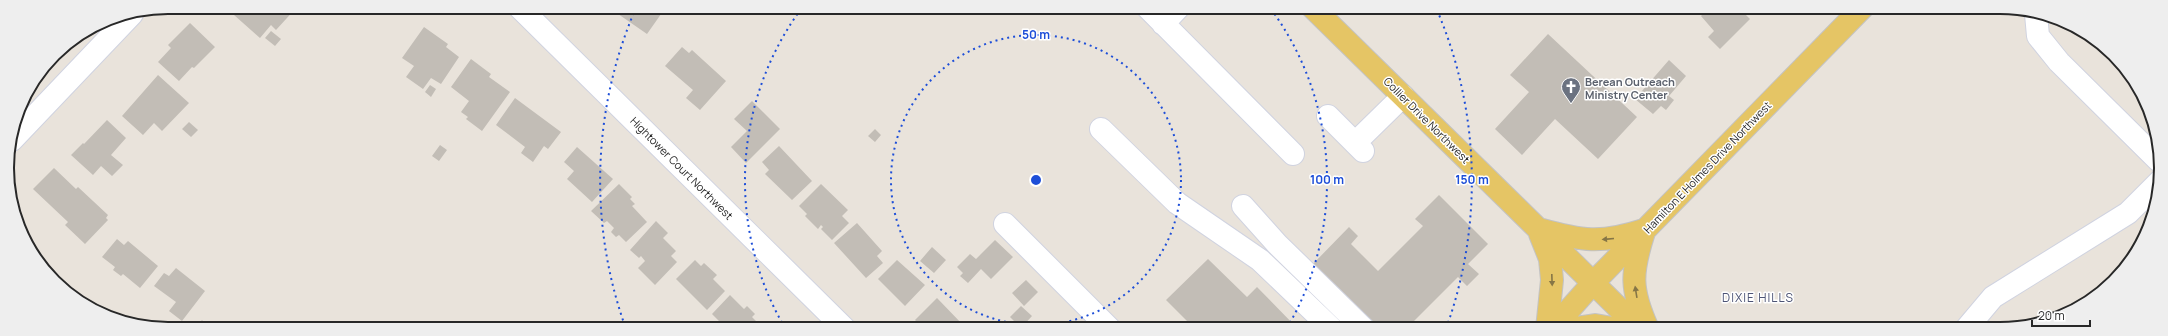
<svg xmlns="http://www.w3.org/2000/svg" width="2168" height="336" font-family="Manrope,sans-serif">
<rect width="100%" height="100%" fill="#e9e3db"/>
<path fill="#c2bdb6" d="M241 7H297L276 30 271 25 260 38 234 15Z
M608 7H666L647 34Z
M1408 7H1422L1415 14Z
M1720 7H1738L1750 19 1720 49 1708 37 1714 31 1701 16 1709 8 1715 13Z
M190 23 215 47 194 68 192 67 179 81 158 62 171 48 168 45Z
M424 27 448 44 446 47 459 57 441 84 431 78 423 89 406 77 414 66 402 58Z
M271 31 281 39 275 46 265 38Z
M1548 34 1637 117 1598 159 1555 119 1522 155 1495 129 1529 92 1510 75Z
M682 47 689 53 692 50 726 81 700 110 686 98 693 90 665 66Z
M471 59 491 74 489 77 510 92 482 131 466 119 468 117 461 112 469 101 451 87Z
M1669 60 1686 76 1669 96 1674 100 1666 110 1661 106 1653 114 1635 99Z
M158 75 189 103 162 131 154 123 143 135 122 116Z
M430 85 436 89 431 97 425 92Z
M515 98 561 132 548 149 544 146 533 162 521 153 525 147 496 125Z
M752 101 780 129 746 163 731 147 747 131 734 119Z
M107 120 126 138 111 155 123 165 112 176 101 166 93 175 71 155 83 143 84 144Z
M189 122 198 130 191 137 182 129Z
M875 129 881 135 875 142 868 136Z
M440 145 447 150 439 161 432 156Z
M779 146 812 181 792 200 765 174 769 170 762 162Z
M577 147 613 179 592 202 567 179 574 171 564 162Z
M54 168 76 189 78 187 108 215 106 218 108 220 85 244 65 225 68 222 33 189Z
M619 184 632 197 630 199 635 204 632 206 647 222 626 242 619 235 616 237 611 232 614 228 607 221 604 223 591 211Z
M821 184 848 210 842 216 849 223 832 240 821 229 823 227 821 225 818 229 805 216 807 214 799 206Z
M1439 195 1488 244 1468 264 1479 274 1467 286 1458 277 1406 329H1376L1312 265 1349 227 1358 236 1351 244 1378 271 1423 226 1415 219Z
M656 221 668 233 663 238 676 251 671 256 677 262 655 285 638 268 645 261 641 256 639 258 630 250Z
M857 223 882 251 877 256 883 263 866 278 834 243Z
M117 239 124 245 128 241 158 266 140 288 123 274 121 276 113 270 115 267 102 257Z
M995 240 1013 257 991 279 981 269 968 283 960 276 963 273 957 267 970 254 976 259Z
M932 247 946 260 934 273 920 261Z
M1208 259 1247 297 1257 287 1298 329H1195L1166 300Z
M695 260 701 266 704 263 717 275 713 279 725 291 707 310 676 279Z
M897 260 925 285 905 306 878 279Z
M176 268 205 291 182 321 169 311 176 302 154 286 164 273 169 276Z
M1026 280 1038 292 1024 306 1012 293Z
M730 295 744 309 747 306 755 314 752 317 764 329H715L713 327 719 321 712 314Z
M937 298 964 326 962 329H924L915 320Z
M1021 306 1032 316 1021 328 1010 317Z
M202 320 210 329H194Z"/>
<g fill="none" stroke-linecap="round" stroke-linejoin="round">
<g stroke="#d0d3e0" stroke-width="24">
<path id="minor" d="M519 7 845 329
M1147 7 1293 154
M2036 14 2038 36 2059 62 2158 160
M1163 24 1179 7
M1328 116 1363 151
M1101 129 1177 203 1260 260 1332 329
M12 140 132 14
M1355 143 1403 96
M1243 206 1277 244 1364 329
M1005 224 1110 329
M1966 329 1993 297 2128 213 2160 181"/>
</g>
<g stroke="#c3c3c3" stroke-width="24">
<path id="major" d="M1312 7 1640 329
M1539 229C1582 241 1601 244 1644 230
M1644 232C1631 273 1630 289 1648 329
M1540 234 1550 259 1552 280 1547 329
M1552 329 1593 283 1863 7
M1569 329 1595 325 1618 329"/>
</g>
<use href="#minor" stroke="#fff" stroke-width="22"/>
<use href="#major" stroke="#e5c565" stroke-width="22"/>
</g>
<defs><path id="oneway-solid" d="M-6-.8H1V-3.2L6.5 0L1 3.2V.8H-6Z"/></defs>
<g fill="#867646">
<use href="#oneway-solid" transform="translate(1608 239) rotate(175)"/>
<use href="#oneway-solid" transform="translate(1552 280) rotate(88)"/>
<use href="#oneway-solid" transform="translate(1636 292) rotate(-99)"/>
</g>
<g fill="none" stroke="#1d4ed8" stroke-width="2" stroke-dasharray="2 4">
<circle cx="1036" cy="180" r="145"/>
<path d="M785 328A291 291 0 0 1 801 9M1271 9A291 291 0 0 1 1287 328"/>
<path d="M625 326A436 436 0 0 1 635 10M1437 10A436 436 0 0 1 1447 326"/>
</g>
<defs>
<g id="church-pin" transform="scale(1)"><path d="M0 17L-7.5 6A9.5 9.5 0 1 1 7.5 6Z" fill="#6b7280" stroke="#fff"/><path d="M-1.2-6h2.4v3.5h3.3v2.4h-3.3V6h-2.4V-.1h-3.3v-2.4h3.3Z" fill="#fff"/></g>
</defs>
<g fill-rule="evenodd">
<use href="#church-pin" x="1571" y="87"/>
</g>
<g text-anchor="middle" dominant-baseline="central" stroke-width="3" stroke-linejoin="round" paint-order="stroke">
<g font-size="11" font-weight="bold" fill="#5b616d" stroke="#fff" text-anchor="start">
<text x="1585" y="81">Berean Outreach<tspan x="1585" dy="13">Ministry Center</tspan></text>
</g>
<g font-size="11" fill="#282828" stroke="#fff">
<text transform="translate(1427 120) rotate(45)">Collier Drive Northwest</text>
<text transform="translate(1707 167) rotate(-46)">Hamilton E Holmes Drive Northwest</text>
<text transform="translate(682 168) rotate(45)">Hightower Court Northwest</text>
</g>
<g font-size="12" letter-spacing="1" fill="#4d5475" stroke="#fff">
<text x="1758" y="297">DIXIE HILLS</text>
</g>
</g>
<path d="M0 0H2168V336H0ZM168 14H2000A154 154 0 0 1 2154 168V168A154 154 0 0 1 2000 322H168A154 154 0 0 1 14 168V168A154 154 0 0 1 168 14Z" fill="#eee" fill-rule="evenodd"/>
<path fill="none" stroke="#282828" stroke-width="2" d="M168 14H2000A154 154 0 0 1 2154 168V168A154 154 0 0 1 2000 322H168A154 154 0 0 1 14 168V168A154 154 0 0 1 168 14Z"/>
<circle cx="1036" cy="180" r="6" fill="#1d4ed8" stroke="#fff" stroke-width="2"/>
<g font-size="12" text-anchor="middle" font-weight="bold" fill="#1d4ed8" stroke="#fff" stroke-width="3" stroke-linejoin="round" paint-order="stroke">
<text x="1036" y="39">50 m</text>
<text x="1327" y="184">100 m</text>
<text x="1472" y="184">150 m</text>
</g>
<path d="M2032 320v6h58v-6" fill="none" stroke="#282828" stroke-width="2"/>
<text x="2038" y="320" font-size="12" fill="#282828" stroke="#ffffff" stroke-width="3" paint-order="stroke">20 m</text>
</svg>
